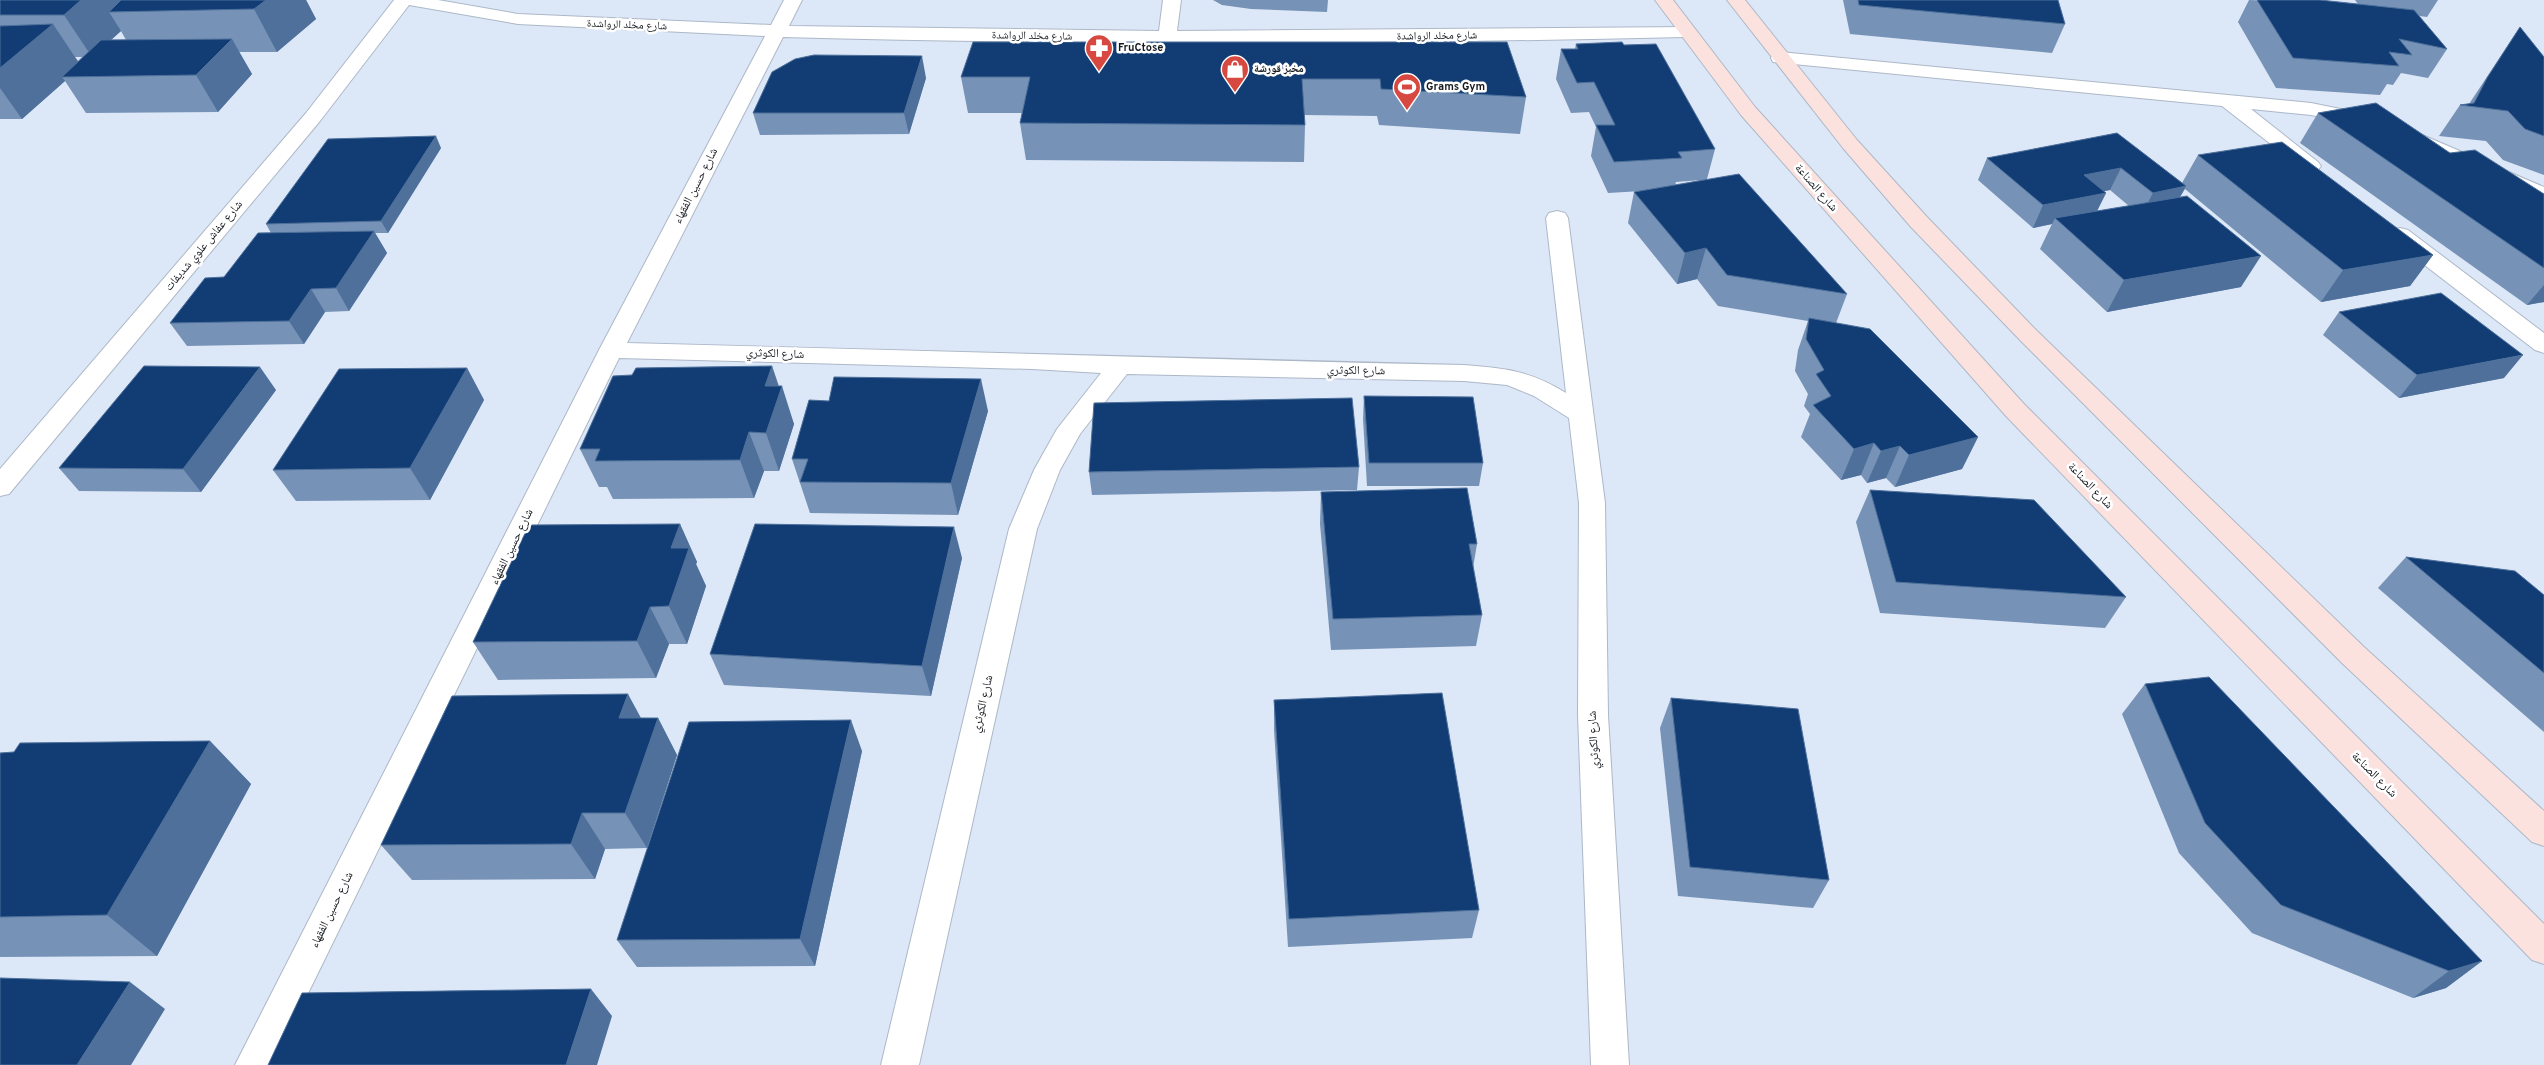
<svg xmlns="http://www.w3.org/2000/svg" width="2544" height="1065" font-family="Overpass,'Noto Naskh Arabic',sans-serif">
<rect width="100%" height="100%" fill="#dce7f7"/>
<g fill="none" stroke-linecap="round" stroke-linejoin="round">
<g stroke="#adb8c7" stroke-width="2">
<path id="minor" d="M394 0H438L518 14 771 25 784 0H802L789 26 1159 31 1163 0H1181L1177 31 1692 27 1694 31 1692 35 1685 37C1384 44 1084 45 783 37L627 343C906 350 1185 359 1464 365 1505 368 1531 371 1566 393L1546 218 1549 213 1557 211 1565 213 1568 218 1605 503 1608 715 1629 1065H1591L1578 715 1579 503 1569 418 1534 396 1507 385 1464 381 1127 374 1080 434 1060 470 1037 529 919 1065H881L1009 529 1034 470 1057 429 1101 373 1032 369 619 358 273 1065H235L599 350 765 36 518 24 409 5 320 121 9 494 0 496V469L306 113Z
M1780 52 2311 103 2370 115 2373 119 2370 123 2363 125 2311 115 2251 109 2318 162 2321 166 2318 170 2311 172 2304 170 2222 106 1773 62 1771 58 1773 54Z
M2413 131 2544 187V201L2406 141 2403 137 2406 133Z
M2400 228 2408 230 2544 333V353L2535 350 2392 240 2389 235 2392 230Z"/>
</g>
<g stroke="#adb8c7" stroke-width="2">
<path id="secondary" d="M1655 0H1673L1755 107 2024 404 2544 924V964L2532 960 2006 416 1741 115Z
M1727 0H1745L1857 140 1927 217 2036 330 2364 647 2544 811V846L2532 842 2342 663 2020 340 1911 227 1843 148Z"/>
</g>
<use href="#minor" fill="#fff" fill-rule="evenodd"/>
<use href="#secondary" fill="#fce2de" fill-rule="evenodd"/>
</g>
<path fill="#7692b6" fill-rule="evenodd" d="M0 0H306L316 19 277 52H239L252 74 218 112 86 113 65 81 22 119H0ZM121 31 126 40H111ZM75 57H82L78 61Z
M1213 0H1328L1327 12 1251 9 1222 5Z
M1843 0H2058L2065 24 2052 53 1850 34Z
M2249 0 2358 4 2355 0H2438L2427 17 2419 16 2447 49 2428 78 2401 73 2393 85 2387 84 2380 95 2276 88 2238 22Z
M2520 27 2544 57V175L2503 160 2486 141 2439 136 2460 105 2469 104Z
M1507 42 1526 97 1520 134 1379 125 1377 116 1304 115 1305 125 1304 162 1026 160 1020 123 1022 113H968L961 77Z
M1576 44 1624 45 1715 149 1707 179 1847 294 1836 323 1978 437 1962 469 1895 487 1886 478 1867 483 1861 475 1841 480 1801 437 1810 414 1804 406 1808 394 1795 371 1798 350 1808 321 1718 306 1697 279 1677 284 1628 223 1634 192 1642 191 1608 193 1591 156 1596 127 1589 112 1571 113 1556 79 1561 49H1575ZM1701 180 1675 185 1676 182Z
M926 78 909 134 760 135 753 113Z
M2318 113 2450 153 2544 194V302L2527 305 2300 143Z
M2117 133 2182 183 2198 155 2433 255 2410 286 2321 302 2185 189 2180 197 2241 287 2107 312 2040 249 2052 224 2033 228 1978 180 1987 158ZM2110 190 2129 206 2097 211 2106 193 2104 191Z
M441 148 388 233H375L387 253 349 311 325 312 304 344 187 346 170 323 224 277 271 233 266 224Z
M2339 312 2504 378 2399 398 2323 335Z
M772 366 779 386 794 424 779 471H764L754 498 613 499 607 487H599L580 449 632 375Z
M467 368 484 400 430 500 296 501 273 470Z
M276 390 201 492 79 491 59 468Z
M1364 396 1483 463 1479 486H1367L1363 419Z
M988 411 958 515 810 513 792 459Z
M1359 467 1357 490 1092 495 1089 472Z
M1870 490 2126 597 2105 628 1880 613 1856 522Z
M1321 492 1477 544 1473 568 1482 615 1476 646 1331 650 1320 524Z
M680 524 697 562 696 564 706 586 687 644H669L656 678 498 680 473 642Z
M2406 557 2544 595V732L2378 588Z
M962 558 931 696 724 685 710 654Z
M2145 684 2482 961 2446 988 2413 998 2252 933 2179 853 2122 714Z
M1671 698 1829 880 1813 908 1678 896 1660 728Z
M1274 700 1479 910 1472 938 1288 947 1274 730Z
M641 718H658L677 755 647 848 605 849 595 879 412 880 381 845Z
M210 741 251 784 157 956 0 957V753Z
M862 751 815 966 637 967 617 940Z"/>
<path fill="#4e709b" d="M81 0H132L109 12 121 31 92 57 64 15Z
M266 0H306L316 19 277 52 254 9Z
M53 24 81 66 62 77 65 81 22 119 0 88V68Z
M232 39 252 74 218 112 196 75Z
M922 56 926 78 909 134 904 113Z
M436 136 441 148 388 233 381 221Z
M2121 168 2110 190 2073 197 2084 175Z
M2186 186 2174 208 2141 215 2153 193Z
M2106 193 2095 215 2055 218 2052 224 2033 228 2043 205Z
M374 231 387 253 349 311 336 288Z
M1706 248 1697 279 1677 284 1685 253Z
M2433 255 2410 286 2321 302 2343 270Z
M2261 256 2241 287 2107 312 2124 280Z
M2544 285V302L2527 305Z
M311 289 325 312 304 344 289 321Z
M2523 355 2504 378 2399 398 2417 375Z
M772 366 780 391 782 386 794 424 779 471 766 433 765 386Z
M260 367 276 390 201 492 183 469Z
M467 368 484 400 430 500 410 468Z
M981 379 988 411 958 515 951 483Z
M749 432 764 471 754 498 740 460Z
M1978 437 1962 469 1895 487 1909 455Z
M1874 443 1861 475 1841 480 1854 449Z
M1900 446 1886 478 1867 483 1881 451Z
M680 524 697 562 696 564 706 586 687 644 669 606 671 548Z
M954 527 962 558 931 696 922 666Z
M650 607 669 644 656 678 637 641Z
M628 694 648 731 619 718Z
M658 718 677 755 647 848 625 813Z
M851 720 862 751 815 966 800 939Z
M210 741 251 784 157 956 107 915Z
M582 813 605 849 595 879 571 844Z
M2482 961 2446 988 2413 998 2449 971Z
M130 982 165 1009 131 1065H77Z
M591 989 612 1016 597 1065H566Z"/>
<path fill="#113d74" stroke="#4e709b" d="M0 0H81L64 15H0Z
M121 0H266L254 9 109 12Z
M1858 0H2058L2065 24 1859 5Z
M2257 0H2320L2414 10 2447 49 2399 39 2412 55 2389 52 2399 66 2293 58Z
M53 24 0 68V26Z
M2520 27 2544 57V136L2525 129 2508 111 2460 105 2474 103 2487 78Z
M232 39 196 75 62 77 101 40Z
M973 42H1507L1526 97 1381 89 1380 79H1302L1305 125 1020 123 1030 77H961Z
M1622 42 1624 45 1656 44 1715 149 1678 152 1682 158 1614 162 1596 125H1615L1594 82 1577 83 1561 49H1578L1576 44Z
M814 55 922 56 904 113H753L772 72 795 59Z
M2376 103 2450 153 2475 150 2544 194V268L2318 113Z
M2117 133 2186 186 2153 193 2121 168 2084 175 2106 193 2043 205 1987 158Z
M436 136 381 221 266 224 328 139Z
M2282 142 2433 255 2343 270 2198 155Z
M1739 174 1847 294 1727 275 1706 248 1685 253 1634 192Z
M2187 196 2261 256 2124 280 2055 218Z
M374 231 336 288 311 289 289 321 170 323 205 278 224 277 258 233Z
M2441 293 2523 355 2417 375 2339 312Z
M1809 318 1870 329 1978 437 1909 455 1900 446 1881 451 1874 443 1854 449 1813 405 1831 396 1816 374 1824 370 1806 339Z
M144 366 260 367 183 469 59 468Z
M772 366 765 386H782L766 433 749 432 740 460 595 461 600 449H580L613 376 632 375 636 368Z
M467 368 410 468 273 470 339 369Z
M834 377 981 379 951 483 800 482 808 459H792L809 400 829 401Z
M1364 396 1473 397 1483 463H1369Z
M1352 398 1359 467 1089 472 1094 403Z
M1467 488 1477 544H1469L1482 615 1333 619 1321 492Z
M1870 490 2034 500 2126 597 1896 582Z
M680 524 671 548H689L669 606 650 607 637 641 473 642 529 525Z
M755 524 954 527 922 666 710 654Z
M2406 557 2515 571 2544 595V673Z
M2209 677 2482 961 2449 971 2281 905 2205 823 2145 684Z
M1442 693 1479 910 1289 919 1274 700Z
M628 694 619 718H658L625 813H582L571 844 381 845 452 696Z
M1671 698 1798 709 1829 880 1690 867Z
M851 720 800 939 617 940 689 722Z
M210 741 107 915 0 917V753L14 752 20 743Z
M0 978 130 982 77 1065H0Z
M591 989 566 1065H268L302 993Z"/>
<defs>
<g id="pharmacy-pin" transform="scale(1.4375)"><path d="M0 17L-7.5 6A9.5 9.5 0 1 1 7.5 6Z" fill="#d64840" stroke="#fff"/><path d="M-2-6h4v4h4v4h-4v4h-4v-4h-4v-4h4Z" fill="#fff"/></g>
<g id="shop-pin" transform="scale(1.4375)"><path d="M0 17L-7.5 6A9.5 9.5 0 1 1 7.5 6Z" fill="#d64840" stroke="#fff"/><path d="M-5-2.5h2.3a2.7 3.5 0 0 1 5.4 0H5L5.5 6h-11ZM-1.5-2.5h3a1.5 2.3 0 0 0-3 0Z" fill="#fff"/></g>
<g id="stadium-pin" transform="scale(1.4375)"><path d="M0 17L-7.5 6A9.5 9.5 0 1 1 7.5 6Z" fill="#d64840" stroke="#fff"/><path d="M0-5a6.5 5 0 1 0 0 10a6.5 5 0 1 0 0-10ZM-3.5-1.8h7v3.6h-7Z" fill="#fff"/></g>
</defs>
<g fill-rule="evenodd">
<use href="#pharmacy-pin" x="1099" y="48"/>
<use href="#shop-pin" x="1235" y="69"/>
<use href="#stadium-pin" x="1407" y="87"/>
</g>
<g text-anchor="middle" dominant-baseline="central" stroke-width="5" stroke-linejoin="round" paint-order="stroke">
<g font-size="11" fill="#161a1f" stroke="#fff">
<text transform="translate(627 25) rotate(2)">شارع مخلد الرواشدة</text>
<text transform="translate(1032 36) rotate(1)">شارع مخلد الرواشدة</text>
<text transform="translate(1437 36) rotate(-1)">شارع مخلد الرواشدة</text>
</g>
<g font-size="11" font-weight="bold" fill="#161a1f" stroke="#fff" text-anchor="start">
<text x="1118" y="48">FruCtose</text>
<text x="1254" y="69">مخبز قورشة</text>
<text x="1426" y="87">Grams Gym</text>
</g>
<g font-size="12" fill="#161a1f" stroke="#fff">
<text transform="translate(696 186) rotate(-63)">شارع حسين الفقهاء</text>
<text transform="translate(1816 188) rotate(49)">شارع الصناعة</text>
<text transform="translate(204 246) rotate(-50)">شارع عفاش علوي شديفات</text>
<text transform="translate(775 354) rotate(2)">شارع الكوثري</text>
<text transform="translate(1356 371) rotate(1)">شارع الكوثري</text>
<text transform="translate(2090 486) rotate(46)">شارع الصناعة</text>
<text transform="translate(512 547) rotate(-64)">شارع حسين الفقهاء</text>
<text transform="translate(983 704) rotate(-77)">شارع الكوثري</text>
<text transform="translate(1594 740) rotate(-93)">شارع الكوثري</text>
<text transform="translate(2374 775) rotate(45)">شارع الصناعة</text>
<text transform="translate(332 910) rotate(-64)">شارع حسين الفقهاء</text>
</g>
</g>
</svg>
